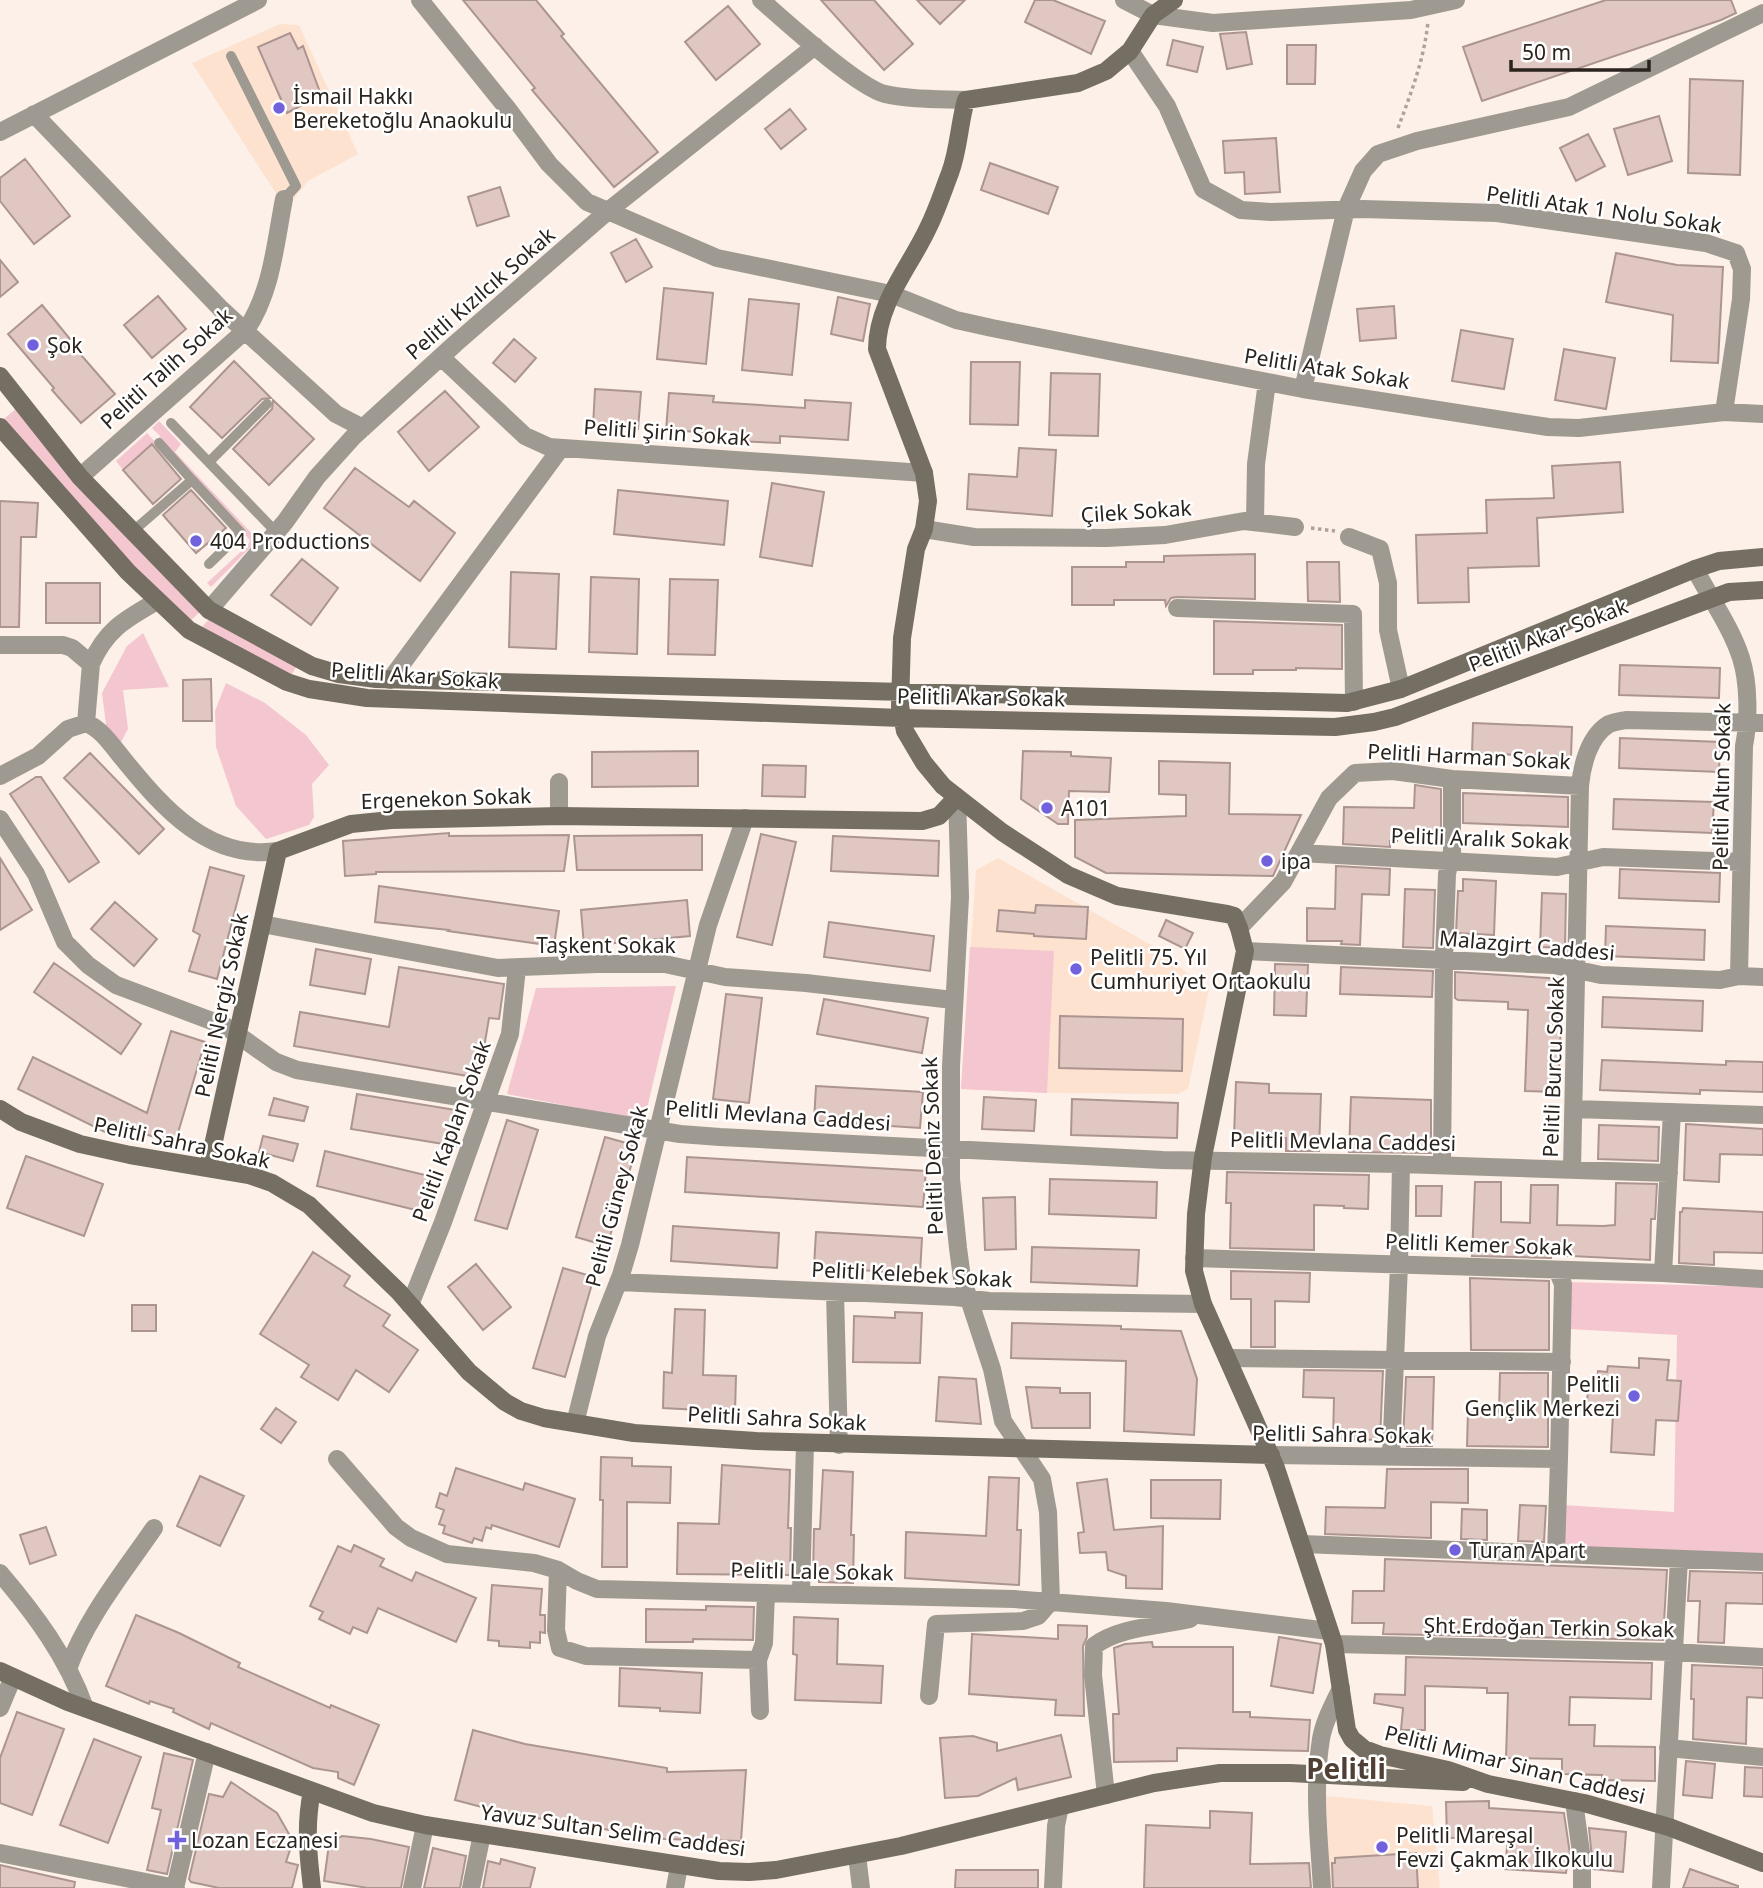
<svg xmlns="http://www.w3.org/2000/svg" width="1763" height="1888" font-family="'Noto Sans',sans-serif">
<rect width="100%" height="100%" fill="#fdf0e8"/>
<path fill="#fde2cf" d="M280 24 299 25 358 154 308 181 286 209 192 63Z
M998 858 1153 946 1209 990 1188 1089 1178 1094 1047 1093 961 1089 976 870Z
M1326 1796 1432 1806 1440 1888H1330Z"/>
<path fill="#f4c6cf" d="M22 404 205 607 186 625 0 422Z
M159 421 181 444 175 452 258 540 211 587 207 583 248 545 250 540 158 439 160 436 152 428Z
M147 433 155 442 123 470 116 461Z
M214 613 300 661 287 682 197 633Z
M143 633 169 687 123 690 128 729 120 744 107 732 102 693 127 646Z
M226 683 265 703 306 735 329 765 312 784 314 817 309 825 266 839 236 806 216 747 215 711Z
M970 947 1054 951 1047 1093 961 1089Z
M676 986 644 1121 507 1094 536 988Z
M1567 1282 1763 1287V1564L1561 1550 1563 1505 1674 1512 1677 1335 1569 1329Z"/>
<path fill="#e0c7c2" stroke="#ac9590" stroke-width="2" d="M463 0H536L564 34 561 36 658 152 614 187 532 90 535 88Z
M821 0H874L913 44 884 70Z
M917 0H965L940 24Z
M1035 0H1053L1105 21 1091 54 1025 22Z
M1606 0H1731L1736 13 1721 20 1482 101 1463 47Z
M728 6 760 44 716 80 685 42Z
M1246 32 1252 64 1227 69 1220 34Z
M290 33 298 49 303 46 321 95 287 113 258 47Z
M1173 40 1203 47 1197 72 1167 65Z
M1287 45H1316L1315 84H1287Z
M1690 79 1743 81 1740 175 1688 173Z
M790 109 806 129 781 149 765 129Z
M1659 116 1672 161 1628 175 1614 129Z
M1588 134 1605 166 1576 181 1560 148Z
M1276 138 1280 192 1245 194 1244 172 1225 173 1223 141Z
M25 159 70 216 34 244 0 201V178Z
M990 163 1058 187 1048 214 981 190Z
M500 187 509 216 477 226 468 197Z
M636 239 652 267 626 282 611 253Z
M1616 253 1677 265 1723 267 1718 363 1671 361 1673 315 1606 302Z
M0 260 18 282 0 297Z
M664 288 713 293 706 364 657 359Z
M158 296 186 329 152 358 124 325Z
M838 297 870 304 863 341 831 334Z
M749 299 799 304 792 375 742 370Z
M42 305 70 339 68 340 115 394 81 423 52 390 54 388 8 334Z
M1394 306 1396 338 1360 341 1357 309Z
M1461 330 1513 339 1504 389 1452 381Z
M514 339 536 358 515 382 493 363Z
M1564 349 1615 358 1606 409 1555 400Z
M234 361 271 398 262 399 222 438 190 407Z
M971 362H1020L1018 425 970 424Z
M1051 373 1100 374 1098 436 1049 435Z
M595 389 641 392 638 429 593 426Z
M445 391 479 427 429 471 398 432Z
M669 393 714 396 713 402 805 408V400L851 403 848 440 780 436V443L735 441V434L666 430Z
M273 400 314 439 269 485 233 449 272 409Z
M152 444 181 479 153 504 123 470Z
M1019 448 1056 450 1052 516 967 509 969 474 1017 477Z
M1620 462 1623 512 1537 518 1539 566 1468 568 1469 602 1418 603 1416 535 1487 533 1486 500 1554 498 1552 466Z
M355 468 409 507 414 501 455 533 420 581 324 508Z
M772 483 824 492 812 566 760 557Z
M191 490 226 528 196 553 163 515Z
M618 490 728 501 724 545 614 534Z
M0 501 38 503 36 537H21L19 627H0Z
M1255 554V599L1177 597 1171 598 1166 606 1165 600H1114V605H1072V567H1126V562H1164V556Z
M302 559 338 588 311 625 271 595Z
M1307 562H1339L1340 602 1308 601Z
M511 572 559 574 556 649 509 647Z
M591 577 639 579 637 654 589 652Z
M670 579 718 580 715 655 668 654Z
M46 583H100V623H46Z
M1214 621 1342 625V669L1296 668V670H1253V674H1214Z
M1620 665 1720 668 1719 698 1619 695Z
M211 679 212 721H183V680Z
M1473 723 1572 727 1571 757 1472 753Z
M1620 738 1720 742 1719 772 1619 768Z
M698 751V786L592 787V752Z
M1023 751 1071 752V756L1111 758 1109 792 1069 791 1068 824H1058L1021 799Z
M90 753 164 829 139 854 64 778Z
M1159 761 1230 763 1229 814 1301 815 1273 876 1106 873 1075 857V820L1186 816V795L1159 794Z
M763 765 806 766 805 797 762 796Z
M36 777H41L99 862 69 882 10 794Z
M1415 785 1441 789V834L1398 833 1397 841H1390V847L1343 844 1344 807 1414 808Z
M1463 793 1568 797V827L1463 823Z
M1614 799 1714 802 1712 833 1613 829Z
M449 833V836L569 835 564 871 376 872V874L345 876 343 841Z
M761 834 796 842 772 945 737 937Z
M702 835V870H577L574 836Z
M833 836 939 841 938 876 831 871Z
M0 858 32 910 0 930Z
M1336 866 1390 869 1389 895 1362 894 1360 945 1341 944 1342 941H1307V908L1335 909Z
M210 867 244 876 217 979 189 971 200 935 193 931Z
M1620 869 1720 873 1719 902 1619 898Z
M1463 879 1496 881 1494 935 1456 933 1458 891H1463Z
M379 886 559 911 554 946 448 931 449 930 375 922Z
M1405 889 1435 890 1433 948 1403 947Z
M1542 893 1566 894 1565 948 1540 947Z
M687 900 690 936 584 946 581 910Z
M115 902 157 939 134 966 91 929Z
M1036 905 1088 907 1086 939 1034 936V934L997 931 999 910 1035 913Z
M1166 920 1193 933 1185 949 1159 936Z
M829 922 934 936 930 971 824 957Z
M1606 926 1705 930 1704 960 1605 956Z
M316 949 371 959 365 994 310 985Z
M54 963 141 1024 121 1054 34 992Z
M1275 964 1308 965 1306 1016 1274 1015Z
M399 967 504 984 499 1019 489 1018 479 1078 294 1046 300 1012 389 1027Z
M1341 967 1433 971 1432 997 1340 994Z
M1455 972 1563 979 1558 1092 1525 1091 1528 1010 1508 1009V1002L1458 1000 1455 998Z
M726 994 762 998 749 1103 713 1099Z
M1603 997 1703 1001 1702 1031 1602 1027Z
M824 999 928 1018 922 1053 817 1034Z
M1060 1016 1183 1019 1182 1071 1059 1068Z
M171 1031 205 1042 175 1143 118 1126 113 1136 18 1089 33 1057 147 1113Z
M1602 1060 1726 1065V1061L1763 1062V1092L1700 1090V1094L1600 1090Z
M1236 1082 1269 1084V1093L1321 1094 1319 1151H1286V1138L1234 1136Z
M816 1086 923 1092 920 1128 814 1121Z
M357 1094 462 1111 456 1146 351 1129Z
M984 1097 1036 1100 1034 1131 982 1129Z
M1351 1097 1431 1100V1153L1349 1152Z
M274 1098 308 1107 304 1121 269 1115Z
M1072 1099 1178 1103 1177 1138 1071 1135Z
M507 1120 538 1130 507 1229 475 1220Z
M1686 1124 1763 1129V1155L1720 1154 1719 1182 1684 1180Z
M1599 1125 1659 1127 1658 1161 1598 1159Z
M263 1136 298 1144 293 1161 259 1152Z
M605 1137 637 1146 607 1246 576 1237Z
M325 1151 429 1176 420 1211 317 1186Z
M26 1156 103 1184 84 1236 7 1208Z
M687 1157 926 1171 923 1207 685 1192Z
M1227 1172 1369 1175 1368 1209 1344 1208V1206L1314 1205V1250L1230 1248 1231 1203H1226Z
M1050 1179 1157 1182 1156 1218 1049 1214Z
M1475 1182H1501V1222L1530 1223 1531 1185H1558L1557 1225 1603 1226 1615 1225 1616 1183 1657 1184 1655 1219H1651L1650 1260 1552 1255 1551 1258 1472 1256Z
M1416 1186H1442L1441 1216H1416Z
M1015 1197 1016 1249 985 1250 983 1198Z
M1683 1208 1763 1212V1253L1714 1252V1265L1679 1263 1680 1212H1682Z
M673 1226 779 1233 777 1268 671 1261Z
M816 1232 922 1238 920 1274 814 1267Z
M1032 1247 1139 1250 1137 1286 1031 1282Z
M313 1252 350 1276 344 1286 390 1315 383 1326 418 1350 389 1392 356 1370 338 1400 301 1377 309 1365 260 1334Z
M476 1264 511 1307 483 1330 448 1287Z
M563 1268 594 1277 565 1377 533 1368Z
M1231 1271 1310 1273 1309 1302 1275 1301V1347H1251V1299H1231Z
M1470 1278 1549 1281V1350H1471Z
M132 1305H156V1331H132Z
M675 1309 705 1310 703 1375 736 1376 735 1412 663 1408 664 1372 672 1373Z
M895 1312 922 1313 920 1363 853 1362 854 1316 895 1318Z
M1012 1323 1121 1326V1329L1181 1331 1197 1379 1194 1435 1124 1431 1126 1361 1011 1358Z
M1639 1358 1669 1360 1667 1380 1681 1381 1678 1421 1656 1420 1654 1455 1611 1452 1613 1413 1586 1411 1589 1380 1597 1381 1598 1371 1607 1372 1608 1366 1639 1368Z
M1304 1370 1383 1371 1380 1440 1333 1439 1334 1398 1303 1397Z
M1500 1373H1548V1447L1467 1446 1468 1411 1499 1412Z
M939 1377 976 1379 981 1424 936 1421Z
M1406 1377H1434L1432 1446H1407V1440H1403Z
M1026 1387 1060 1388V1393H1090V1428H1032Z
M276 1408 296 1422 281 1443 261 1429Z
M601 1457 632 1458V1466L671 1467 670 1503 627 1502V1567H602L603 1500H600Z
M722 1465 790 1470 788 1528H791L790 1575 677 1574 678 1523 719 1524Z
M456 1468 523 1490 525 1483 575 1499 559 1547 492 1525 491 1529 486 1527 482 1541 474 1538 472 1543 443 1533 445 1526 439 1524 444 1510 436 1507 440 1493 447 1496Z
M1387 1469H1468V1503L1431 1502V1538L1325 1534 1326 1507 1385 1508Z
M823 1470 853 1472 851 1535H854L853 1583 819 1582V1576H813L814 1529H820Z
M200 1476 244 1496 220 1546 177 1526Z
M989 1477 1019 1478 1017 1530H1021L1019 1585 905 1578 906 1532 986 1536Z
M1107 1479 1114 1530 1163 1526 1162 1589 1126 1588V1576L1108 1570 1106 1552 1080 1553 1078 1533 1084 1532 1077 1483Z
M1151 1480H1221L1220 1519 1151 1518Z
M1520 1505 1546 1506 1544 1542 1518 1541Z
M1462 1509 1487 1510V1540L1461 1539Z
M46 1527 56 1555 30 1564 20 1535Z
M354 1545 384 1559 380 1566 412 1581 416 1572 476 1598 456 1642 378 1608 367 1633 353 1627 350 1634 319 1619 323 1612 310 1606 338 1546 351 1552Z
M1385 1559 1667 1570 1663 1640 1383 1634 1384 1623H1352L1353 1591H1384Z
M1690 1571 1763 1573V1604L1726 1603 1724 1643 1698 1642 1700 1601H1688Z
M492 1585 542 1589 540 1615H545V1633L540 1632V1643L530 1642V1648L499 1646V1641L488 1640Z
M706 1606 754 1607 753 1640 693 1639V1642H646V1609L706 1610Z
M136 1615 179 1633 240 1663 238 1667 330 1708 331 1705 379 1725 354 1785 338 1778V1772L313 1768 211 1723 209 1729 173 1712 174 1709 150 1701 149 1704 106 1686Z
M794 1617 838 1619 837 1664 883 1666 881 1703 795 1700 797 1655 793 1654Z
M1058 1625 1087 1626V1637L1083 1646 1084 1716 1055 1715 1056 1700 969 1694 972 1634 1058 1639Z
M1279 1637 1321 1644 1313 1693 1271 1686Z
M1152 1642 1153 1647H1233V1712H1250V1717L1310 1720 1308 1751 1177 1748V1761L1114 1762 1113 1714H1119L1114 1648 1125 1644Z
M1406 1657 1652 1663 1651 1699 1570 1697 1569 1725H1595L1594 1746 1655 1747V1781L1602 1780V1775L1562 1774V1759L1506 1758 1508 1693H1487V1688L1425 1686V1730H1401L1403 1708 1374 1703 1375 1694 1405 1695Z
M1692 1665 1763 1668V1698L1747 1697 1746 1744 1693 1739 1694 1699H1691Z
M620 1668 702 1673 700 1713 660 1711V1708L619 1706Z
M17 1712 64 1729 32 1815 0 1803V1758Z
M473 1730 525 1744 667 1768V1772L746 1770 741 1841 664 1839 501 1812 455 1800Z
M1061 1735 1071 1777 1018 1790 1016 1778 978 1796 945 1798 940 1738 973 1736 997 1743V1751Z
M94 1739 141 1757 108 1843 60 1825Z
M164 1753 193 1760 167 1874 147 1870 161 1810 152 1808Z
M1686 1761 1715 1764 1712 1798 1683 1795Z
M1745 1767 1763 1768V1797L1744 1796Z
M231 1782 277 1813 293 1841 286 1862 298 1865 292 1888H219L191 1882 189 1879 209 1794 223 1797Z
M1489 1801V1808L1564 1813 1571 1861V1866H1567L1566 1873 1505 1869 1508 1837 1447 1838 1446 1802Z
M1210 1811 1252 1813 1250 1864 1309 1863 1311 1888H1144L1146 1825 1210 1828Z
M1589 1828 1626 1832 1623 1872 1593 1869Z
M342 1836 371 1839 409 1847 401 1888H368L324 1881 329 1844Z
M433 1848 466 1856 460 1888H424Z
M1416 1853 1418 1888H1333L1332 1863H1335V1858Z
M501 1859 535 1868 530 1888H483L488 1861 500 1864Z
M0 1865 75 1882 74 1888H0Z
M1690 1869 1738 1886V1888H1683Z
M956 1870H1038V1888H955Z"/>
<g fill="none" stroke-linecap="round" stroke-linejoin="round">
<path stroke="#ada39c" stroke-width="3.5" stroke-dasharray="3.5 3.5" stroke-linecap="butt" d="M1398 128C1411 93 1424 60 1428 22
M1311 528 1335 531"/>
<path stroke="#9e9a91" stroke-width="10" d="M231 56 296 186 284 199
M171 423 276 532
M159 443 192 480
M209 462 267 404
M132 532 192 480 241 533 209 564"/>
<path stroke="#9e9a91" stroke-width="18" d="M420 0 507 108 549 164 587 202 717 258 891 294 956 320 992 328 1303 389 1548 427 1579 428 1724 412 1763 414
M761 0C785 21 857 87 885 94 911 100 939 99 966 100
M1124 0 1153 15 1213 23 1411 10 1456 0
M1130 51 1167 106 1203 189 1241 210 1271 212 1363 209 1497 213 1706 243 1736 253 1742 269 1741 299 1724 412
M34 114 221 309 336 414 363 428
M0 132 258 0
M441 357 525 436 549 447 924 473
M1303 389 1346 209 1363 171 1378 154 1417 141 1569 107 1763 13
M80 477 246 330C272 291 275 245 284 199
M1255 521 1256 464 1267 382
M924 529 974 537 1106 538 1165 535 1244 521 1295 527
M1349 537 1380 549 1388 583V630L1401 689
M1695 569C1710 598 1731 627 1741 658 1749 683 1749 721 1744 746L1739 976
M1177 608 1353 614 1354 702
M209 610 285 522 317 477 354 436 456 343 608 211 815 46
M0 645H63L72 648 91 664 86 723
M91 664C106 629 126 619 157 601
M390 680 561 448
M0 776 38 756 68 729 86 723C102 729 113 747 124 760 163 808 209 861 278 851
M559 782V816
M0 819 36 874 65 942 88 965 116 985 225 1026 276 1062 297 1070 680 1134 720 1137 1163 1160 1401 1164 1669 1173
M1300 853 1557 867 1603 857 1741 862
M262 924 498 968 597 964H665L725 977 806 983 953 1000
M1239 928 1283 882 1329 798 1355 773 1393 771 1452 779 1580 786
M1245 951 1554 965 1601 975 1720 980 1739 976 1763 977
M1574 1109 1763 1115
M1442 1165 1444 959 1447 874 1452 851V779
M1572 1169 1580 786C1582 765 1589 736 1609 724 1614 722 1621 721 1626 720L1763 723
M1194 1258 1663 1273 1763 1279
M1663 1273 1672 1112
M618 1282 955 1297 989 1301 1203 1304
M835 1293 839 1445
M410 1305 443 1222 510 1034 517 968
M1229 1358 1562 1362
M575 1423 597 1336 621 1275 630 1245 708 925 745 818
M1271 1455 1559 1459 1563 1284 1557 1270
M1391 1457 1399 1264 1401 1164
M337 1459 396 1527 411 1538 447 1554 534 1563 558 1570 577 1581 597 1589 1014 1599 1166 1611 1329 1631
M1302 1544 1763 1562
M1556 1554 1559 1459
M558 1570 556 1630 560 1648 586 1656 758 1660 764 1643 766 1593
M0 1573C35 1614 67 1657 85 1708
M801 1594 805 1443
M1334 1644 1673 1652 1763 1657
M758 1660 760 1711
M68 1669C86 1618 124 1572 154 1528
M929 1696 936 1624 1023 1621 1038 1616 1051 1601 1048 1512 1042 1479 1003 1421 992 1369 962 1278 958 1248 951 1179V1066L960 897 957 797
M0 1708 13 1677
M1668 1748 1763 1757
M1106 1795 1093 1675 1094 1646C1119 1627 1160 1626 1190 1619
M1574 1801 1582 1860V1888
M0 1853 176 1888
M857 1855 861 1888
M175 1888 207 1752
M412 1888 425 1825
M471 1888 482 1834
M675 1888 679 1866
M1053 1888 1056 1826 1060 1806
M1322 1888C1319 1839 1313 1788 1321 1739 1324 1721 1333 1705 1341 1688
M1661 1888 1679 1559"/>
<path stroke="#756f63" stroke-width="18" d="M1174 0 1153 15 1130 51 1106 71 1078 83 966 100C959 124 959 149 950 173 943 191 937 210 928 228 910 267 877 303 877 349L924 473 928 501 924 529 916 549 902 638 900 706 905 731 924 763 943 786 1002 832 1068 875 1117 896 1227 914 1234 916 1239 928 1245 951 1203 1157 1196 1214 1194 1271 1203 1304 1276 1468 1334 1644 1347 1730 1352 1739 1364 1749 1380 1755 1448 1770 1488 1784 1584 1803 1669 1827 1763 1863
M0 376 80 477 209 610 312 666 339 674 376 679 1347 703 1401 689 1695 569 1719 561 1763 557
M0 427 128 572 189 630 287 682 309 689 367 698 901 718 1335 727 1374 722 1395 717 1729 592 1763 590
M0 1109 21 1122 80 1144 130 1155 249 1175 272 1183 309 1205 399 1292 469 1372 505 1402 521 1411 544 1418 634 1433 756 1441 1271 1455
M208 1168 278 851 351 824 391 820 559 816 922 821 939 816 957 797
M0 1671 68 1702 373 1813 425 1825 719 1871 749 1872 776 1870 901 1846 1154 1783 1220 1773H1290L1463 1782
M312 1791C305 1825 308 1854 312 1888"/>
</g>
<g fill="#7161dc" stroke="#fff" stroke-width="2.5">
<circle cx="279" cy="108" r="7"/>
<circle cx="33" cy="345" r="7"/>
<circle cx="196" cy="541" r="7"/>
<circle cx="1047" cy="808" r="7"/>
<circle cx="1267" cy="861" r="7"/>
<circle cx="1076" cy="969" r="7"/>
<circle cx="1634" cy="1396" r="7"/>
<circle cx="1455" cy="1550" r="7"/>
<path d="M173.5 1829.5h7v7h7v7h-7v7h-7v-7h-7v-7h7z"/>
<circle cx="1382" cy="1847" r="7"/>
</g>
<g text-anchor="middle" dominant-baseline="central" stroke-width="5" stroke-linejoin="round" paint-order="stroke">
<g font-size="21" fill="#2a231e" stroke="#fff" text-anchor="start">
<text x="293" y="96">İsmail Hakkı<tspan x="293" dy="24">Bereketoğlu Anaokulu</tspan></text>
<text x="47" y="345">Şok</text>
<text x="210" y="541">404 Productions</text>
<text x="1061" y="808">A101</text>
<text x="1281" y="861">ipa</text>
<text x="1090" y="957">Pelitli 75. Yıl<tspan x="1090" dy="24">Cumhuriyet Ortaokulu</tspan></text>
<text x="1620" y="1384" text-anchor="end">Pelitli<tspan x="1620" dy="24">Gençlik Merkezi</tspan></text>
<text x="1469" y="1550">Turan Apart</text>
<text x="1396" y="1835">Pelitli Mareşal<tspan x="1396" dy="24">Fevzi Çakmak İlkokulu</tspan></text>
<text x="191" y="1840">Lozan Eczanesi</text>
</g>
<g font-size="21" fill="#2a231e" stroke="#fff">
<text transform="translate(1604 209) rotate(8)">Pelitli Atak 1 Nolu Sokak</text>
<text transform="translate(480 293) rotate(-41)">Pelitli Kızılcık Sokak</text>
<text transform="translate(166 368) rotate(-42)">Pelitli Talih Sokak</text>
<text transform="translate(1327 368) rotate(9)">Pelitli Atak Sokak</text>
<text transform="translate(667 432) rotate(4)">Pelitli Şirin Sokak</text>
<text transform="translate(1136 511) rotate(-4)">Çilek Sokak</text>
<text transform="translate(1548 635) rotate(-21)">Pelitli Akar Sokak</text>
<text transform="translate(415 675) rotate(4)">Pelitli Akar Sokak</text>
<text transform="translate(981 697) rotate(1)">Pelitli Akar Sokak</text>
<text transform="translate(1469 756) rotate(3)">Pelitli Harman Sokak</text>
<text transform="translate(1721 787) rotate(-89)">Pelitli Altın Sokak</text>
<text transform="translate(446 798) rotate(-2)">Ergenekon Sokak</text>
<text transform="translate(1480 838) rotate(2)">Pelitli Aralık Sokak</text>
<text x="606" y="945">Taşkent Sokak</text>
<text transform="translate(1527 945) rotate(5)">Malazgirt Caddesi</text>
<text transform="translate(221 1005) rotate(-78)">Pelitli Nergiz Sokak</text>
<text transform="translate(1553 1067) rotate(-88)">Pelitli Burcu Sokak</text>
<text transform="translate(778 1115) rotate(4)">Pelitli Mevlana Caddesi</text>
<text transform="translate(451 1131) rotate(-70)">Pelitli Kaplan Sokak</text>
<text transform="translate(1343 1141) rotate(1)">Pelitli Mevlana Caddesi</text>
<text transform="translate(182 1142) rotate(12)">Pelitli Sahra Sokak</text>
<text transform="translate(932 1146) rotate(-92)">Pelitli Deniz Sokak</text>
<text transform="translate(616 1196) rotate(-75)">Pelitli Güney Sokak</text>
<text transform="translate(1479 1244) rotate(2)">Pelitli Kemer Sokak</text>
<text transform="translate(912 1274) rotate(3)">Pelitli Kelebek Sokak</text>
<text transform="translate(777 1418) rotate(3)">Pelitli Sahra Sokak</text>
<text transform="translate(1342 1434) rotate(1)">Pelitli Sahra Sokak</text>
<text transform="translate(812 1571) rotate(1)">Pelitli Lale Sokak</text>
<text transform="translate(1549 1627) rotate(1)">Şht.Erdoğan Terkin Sokak</text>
<text transform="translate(1515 1764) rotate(14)">Pelitli Mimar Sinan Caddesi</text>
<text transform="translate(613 1830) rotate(8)">Yavuz Sultan Selim Caddesi</text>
</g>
<g font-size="28" font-weight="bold" fill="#4f3f34" stroke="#fff">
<text x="1346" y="1768">Pelitli</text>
</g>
</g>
<path d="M1511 60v10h138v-10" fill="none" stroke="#2a231e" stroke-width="3.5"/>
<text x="1522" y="60" font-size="21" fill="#2a231e" stroke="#ffffff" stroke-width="5" paint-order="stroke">50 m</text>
</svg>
